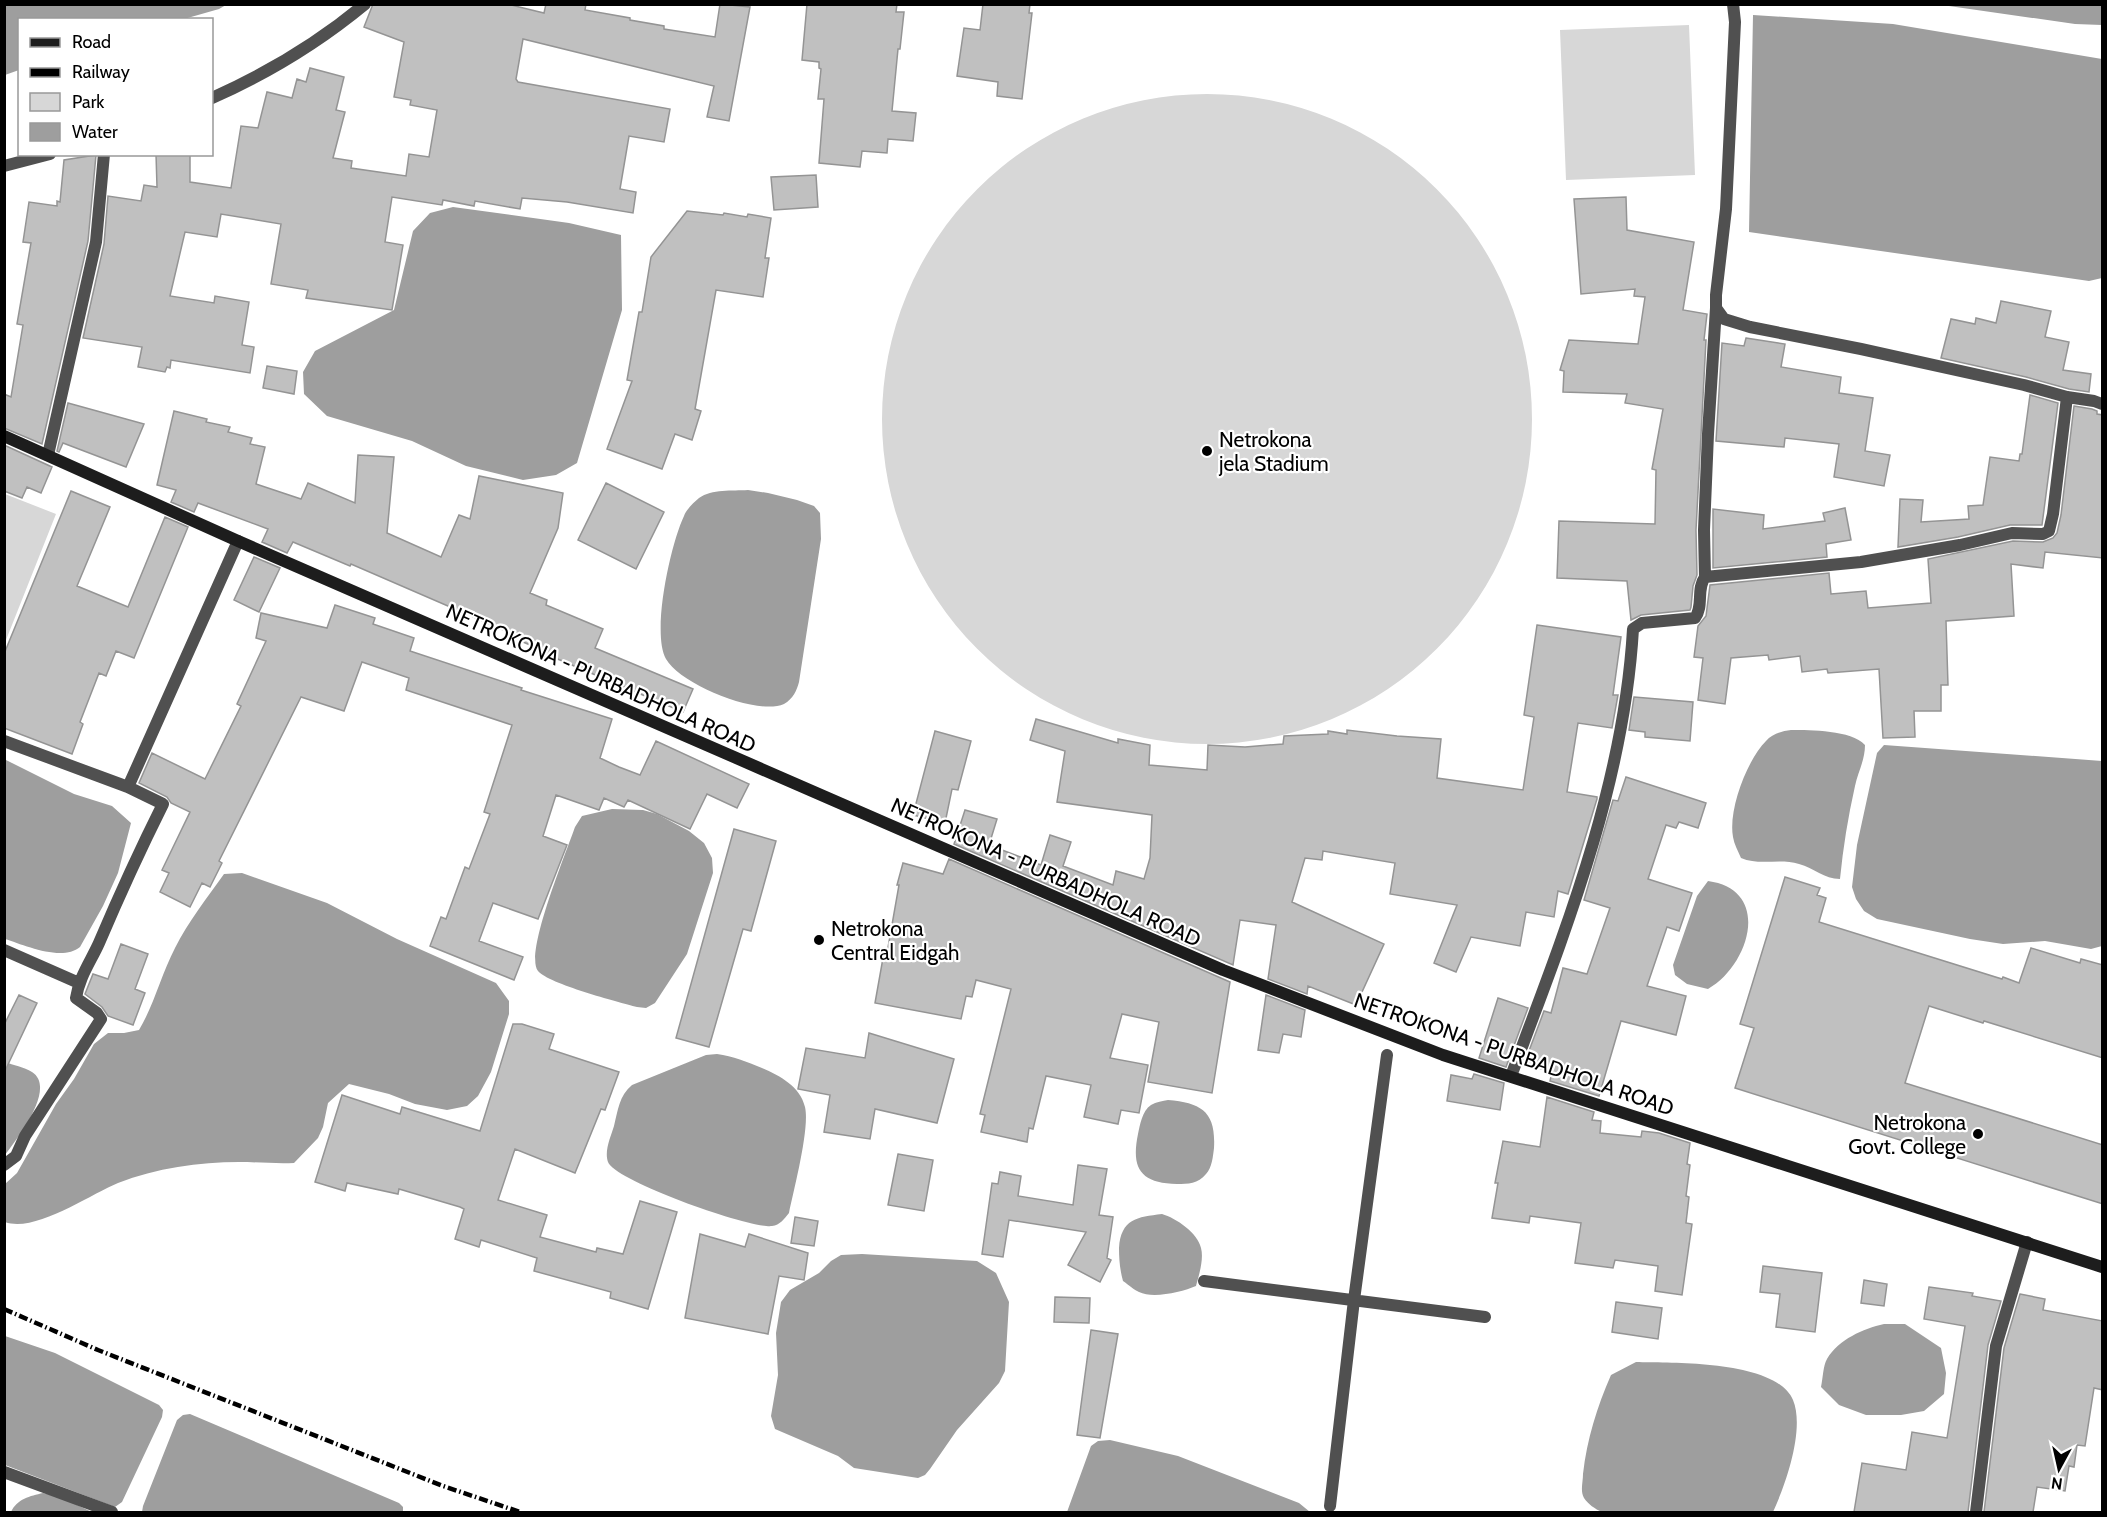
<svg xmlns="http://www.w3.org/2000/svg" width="2107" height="1517" font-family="Cabin,sans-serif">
<rect width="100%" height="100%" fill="#fff"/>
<path fill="#d7d7d7" d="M1689 25 1695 175 1566 180 1560 30Z
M882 419a325 325 0 1 1 650 0a325 325 0 1 1-650 0Z
M5 494 56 514 6 640H4Z"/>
<path fill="#9e9e9e" d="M5 4H226V5L219 9 184 19 20 20 19 70 5 75Z
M1942 5H2102V25L2075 24Z
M1753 15 1893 24 2102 59V278L2089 281 1749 232Z
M453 207 569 223 621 235 622 310 577 463 556 475 523 480 466 466 412 441 327 416 304 394 303 372 315 351 394 310 413 231 430 213Z
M748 490 768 493 797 500 814 506 820 513 821 539 799 682C797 690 793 699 784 704 757 716 680 684 666 659 651 632 671 543 684 516 686 510 694 502 699 498 712 489 732 491 748 490Z
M1791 730C1811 730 1851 730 1865 745 1865 760 1858 772 1855 786 1848 817 1843 848 1840 879 1824 879 1814 868 1799 864 1780 858 1759 866 1741 858 1738 851 1734 844 1733 837 1728 810 1747 760 1766 741 1772 734 1782 731 1791 730Z
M1884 745 2102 761V946L2091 949 2045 941 2003 944 1970 939 1877 919 1864 911 1856 899 1852 887 1857 845 1877 753Z
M4 759 74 794 112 806 131 823 118 873 103 906 80 947C62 962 24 945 5 939Z
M612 809 643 810 657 814 689 831 704 843 712 858 713 873 687 954 655 1003 646 1008 637 1007C618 1002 549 984 538 971 524 954 567 851 575 827L582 816Z
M242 873 327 903 397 939 496 983 509 1001V1014L491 1072 478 1096 467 1106 447 1110 415 1104 389 1094 349 1084 328 1103 323 1127 318 1138 294 1163C276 1164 258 1162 239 1162 199 1162 156 1168 118 1183 89 1195 35 1233 5 1222V1184L17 1173 56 1104 74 1079 94 1044 108 1033H124L139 1030C154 1005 161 975 175 948 188 922 207 898 224 874Z
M1708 881C1773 890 1749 966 1708 989L1687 984 1675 975 1673 965 1697 896Z
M717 1054C733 1056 747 1062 762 1068 780 1076 800 1086 805 1107 810 1128 794 1189 789 1213 784 1219 780 1225 772 1226 750 1229 615 1181 608 1162 604 1151 611 1136 614 1126 618 1110 619 1096 632 1085L706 1055Z
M5 1062C13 1065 24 1067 32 1072 57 1088 17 1139 5 1155Z
M1168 1100C1202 1103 1216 1112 1214 1148 1213 1156 1212 1168 1206 1174 1198 1184 1188 1184 1177 1184 1140 1183 1131 1168 1138 1134 1140 1125 1142 1111 1151 1105 1156 1102 1163 1101 1168 1100Z
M1162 1214C1176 1218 1198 1233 1201 1248 1204 1259 1199 1275 1196 1286 1182 1292 1153 1299 1139 1292 1134 1290 1129 1285 1123 1281 1120 1270 1119 1260 1119 1248 1121 1219 1137 1217 1162 1214Z
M862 1254 977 1261 996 1273 1009 1302 1005 1371 999 1383 957 1430 930 1469 925 1475 918 1478 854 1468 838 1456 775 1429 771 1416 778 1375 776 1333 781 1302 790 1290 819 1273 831 1261 841 1255Z
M1884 1324H1905L1941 1348 1946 1373 1944 1394 1924 1411 1901 1415H1866L1839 1405 1821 1387C1823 1378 1823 1366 1827 1359 1839 1339 1863 1329 1884 1324Z
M5 1336 55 1353 159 1405 163 1410 162 1417 122 1502 115 1507 5 1465Z
M1636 1362C1673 1363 1776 1360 1793 1400 1805 1429 1786 1484 1773 1512H1602C1595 1509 1588 1504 1584 1498 1580 1491 1583 1482 1583 1474 1587 1439 1597 1407 1611 1375Z
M190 1414 399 1503 403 1507V1512H142L143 1506 177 1420 183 1415Z
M1110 1440 1178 1456 1299 1503 1310 1512H1067L1091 1446 1098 1441Z
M43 1493 60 1497 92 1512H11C17 1499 30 1496 43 1493Z"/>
<path fill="#c0c0c0" stroke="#949494" stroke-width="1.5" d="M373 4H507L544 13 546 4H586L585 10 630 18V20L664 26V29L715 37 720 4 750 7 729 121 707 117 714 86 523 39 516 79 518 82 670 109 664 142 629 136 620 189 636 192 633 213 567 202 522 198 520 209 475 201 474 206 443 200 442 205 392 197 385 242 403 245 392 310 306 298 308 290 271 284 281 224 221 214 217 237 185 232 170 296 214 303 215 296 249 302 242 345 254 347 250 373 171 360 170 368 167 367 165 372 138 367 142 347 83 338 104 244 108 196 141 201 144 185 157 187 156 154H190V182L231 188 241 126 258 128 267 92 292 98 297 79 306 82 310 68 344 77 336 110 345 112 333 158 352 161 351 168 406 176 409 154 429 157 437 110 410 105 411 100 394 97 404 42 364 27Z
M807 4H897L896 12H904L900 49H898L892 111 916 113 913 141 888 139 887 153 862 151 860 167 819 163 824 99H818L821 69 819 68V62L802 60Z
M983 4H1030L1029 13H1032L1022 99 997 96 998 82 957 76 964 28 980 30Z
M96 155 88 241 42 444 4 428V394L11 397 23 325 17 324 31 243 23 242 29 202 57 206V201L60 202 64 160Z
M816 175 818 207 774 210 771 177Z
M1626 197 1627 230 1694 242 1683 310 1707 314 1704 340H1706L1696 530 1697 575 1693 586 1691 607 1690 610 1641 615 1631 620 1627 581 1557 578 1559 521 1655 524 1656 470 1652 469 1663 409 1625 403 1627 394 1563 392 1564 371 1560 370 1569 340 1638 344 1645 297 1634 296 1635 289 1581 294 1574 199Z
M687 211 723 215 724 213 747 217 748 214 771 218 765 258H769L763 297 716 290 695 409 701 411 692 440 675 434 662 469 607 449 632 381 627 380 639 312H642L651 257Z
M2001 301 2051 311 2045 337 2069 342 2063 370 2091 374 2089 392 2069 389 2026 377 1941 358 1951 319 1975 324 1976 318 1996 323Z
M1746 338 1785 344 1781 367 1841 377 1839 393 1873 398 1865 451 1890 455 1884 486 1834 477 1839 444 1785 438 1784 447 1716 441 1722 343 1744 346Z
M267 366 297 371 294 394 263 388Z
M2030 395 2058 403 2042 525H2010L1958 537 1898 547 1900 499 1923 500 1921 522 1969 519 1968 506 1983 505 1990 457 2019 461 2020 454H2022Z
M68 403 144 424 126 467 63 443 59 452 57 451Z
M2074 406 2092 409 2097 411V414L2103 415V558L2045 552 2043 568 2011 564 2014 616 1946 621 1948 685H1941V711H1914L1915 737 1883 738 1879 669 1828 673 1827 669 1802 672 1800 656 1769 660 1768 655 1731 658 1725 704 1698 700 1703 658 1694 657 1698 626 1706 616 1710 585 1829 573 1831 594 1866 591 1868 608 1931 603 1928 559 2013 541 2043 542 2053 538 2057 533 2061 515Z
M174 411 207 419 206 422 230 427 228 432 252 438 250 444 265 447 256 484 301 499 308 483 355 503 358 455 394 457 387 533 441 557 459 515 470 519 479 476 563 493 558 528 530 593 547 600 546 605 603 629 595 648 693 689 683 712 534 649 535 647 523 642 524 639 351 564 350 566 293 542 287 553 262 542 268 529 198 503 194 512 171 502 176 490 157 485Z
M4 445 52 467 41 493 27 487 22 498 4 491Z
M606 483 664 512 636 569 578 540Z
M71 491 110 507 77 586 128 607 165 517 188 527 134 658 116 651 106 676 99 673 80 722 83 724 72 754 4 728V654Z
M1845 508 1851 540 1826 544 1827 557 1713 568V509L1764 515 1763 529 1825 521 1823 513Z
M254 557 280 568 259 612 234 600Z
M335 605 375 618 373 624 414 638 410 651 522 688 521 690 612 719 600 758 619 767 640 775 656 741 749 784 737 808 707 794 690 829 628 800 624 807 604 798 599 810 556 795 543 836 567 845 538 919 493 903 479 941 523 957 514 980 430 946 441 917 446 919 465 867 469 869 490 814 484 812 512 725 406 690 409 678 362 662 344 711 301 697 219 861 222 863 210 887 202 883 190 907 160 892 169 873 162 870 190 812 171 803 167 797 139 783 152 753 205 779 241 706 237 704 266 641 256 638 261 613 327 628Z
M1537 625 1621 637 1613 695H1618L1612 728 1578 723 1567 792 1597 797V799L1568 894 1558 891 1554 917 1526 912 1520 946 1471 937 1456 972 1434 963 1457 905 1390 894 1395 863 1323 851 1322 860 1305 858 1292 902 1384 944 1356 1005 1308 986 1307 994 1268 979 1276 925 1240 920 1233 965 954 844 965 810 997 819 989 845 1041 865 1050 835 1071 842 1063 866 1113 885 1116 871 1144 879 1150 858 1152 815 1057 802 1065 751 1030 740 1036 719 1118 743V739L1150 745 1149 765 1207 770 1208 745 1245 747 1283 744 1284 736 1328 734V731L1347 734V730L1397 736 1441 739 1437 778 1523 790 1534 717 1524 715Z
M1634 697 1693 702 1690 741 1645 737V732L1629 730Z
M935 731 971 741 958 790 952 789 945 823 913 815Z
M1626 777 1706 803 1698 828 1679 822 1676 828 1666 825 1648 879 1692 893 1679 931 1667 927 1647 986 1686 996 1676 1035 1621 1021 1599 1096 1550 1081 1552 1072 1524 1064 1544 1011 1551 1013 1563 968 1587 974 1610 908 1584 900 1613 800 1618 801Z
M734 829 776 841 751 931 743 929 709 1047 676 1038Z
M949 859 1230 982 1212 1093 1148 1082 1159 1022 1122 1014 1110 1058 1148 1065 1139 1113 1121 1110 1118 1124 1084 1117 1091 1085 1046 1076 1033 1129 1029 1128 1027 1142 981 1132 985 1115 980 1114 1011 989 976 980 972 997 966 996 961 1019 875 1003 883 958 886 959 899 885H897L903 863 943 874Z
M1785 877 1820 888 1817 895 1826 898 1819 922 2002 979 2003 977 2019 983 2031 948 2080 963 2081 959 2103 965V1058L1984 1021 1983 1023 1929 1006 1905 1083 2103 1145V1204L1735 1088 1754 1028 1740 1024Z
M121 944 148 954 135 989 145 993 133 1025 108 1016 102 1007 85 994 93 974 108 979Z
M19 995 37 1003 4 1073V1025Z
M1266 995 1305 1010 1301 1037 1283 1034 1279 1053 1258 1050Z
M1498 998 1528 1008 1506 1067 1479 1058Z
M513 1024H522L554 1034 549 1049 619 1072 605 1110 601 1109 575 1173 515 1149 498 1200 547 1215 540 1237 596 1252 597 1248 623 1254 640 1201 677 1212 648 1309 610 1298 611 1292 534 1271 537 1258 481 1240 479 1247 455 1239 464 1209 460 1207 399 1189 398 1194 347 1183 345 1191 315 1182 342 1095 400 1114 402 1107 480 1131Z
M869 1033 954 1059 937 1123 875 1109 870 1139 824 1132 830 1095 798 1089 806 1048 865 1058Z
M1474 1074 1504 1083 1500 1110 1447 1101 1451 1075 1472 1079Z
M1547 1097 1594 1112 1592 1120 1601 1121 1600 1133 1641 1137 1642 1131 1659 1133 1690 1143 1687 1164 1690 1165 1686 1196 1689 1197 1686 1223 1692 1224 1682 1295 1655 1291 1658 1266 1615 1260 1613 1268 1575 1263 1581 1223 1530 1216 1529 1223 1492 1218 1498 1183H1495L1503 1141 1540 1147Z
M898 1154 933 1160 924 1211 888 1205Z
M1078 1165 1107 1169 1099 1215 1113 1217 1107 1258 1111 1260 1100 1282 1068 1265 1086 1232 1009 1220 1003 1257 982 1254 992 1183 998 1184 1000 1172 1021 1176 1018 1196 1073 1205Z
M795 1217 818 1221 814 1246 791 1243Z
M700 1234 745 1247 749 1234 808 1253 804 1280 779 1276 768 1334 685 1318Z
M1763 1266 1822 1273 1815 1332 1776 1327 1780 1294 1760 1292Z
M1864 1280 1887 1284 1884 1306 1861 1303Z
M1929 1287 1973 1293 1972 1296 2001 1301 1988 1345 1968 1512H1854L1862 1463 1906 1470 1912 1432 1947 1438 1965 1326 1924 1319Z
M2020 1294 2045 1299 2043 1310 2103 1321V1390L2094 1388 2085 1446 2077 1445 2074 1467 2069 1466 2065 1491 2037 1487 2033 1512H1984L2004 1348Z
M1055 1297 1090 1298 1089 1323 1054 1322Z
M1616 1302 1662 1308 1658 1339 1612 1332Z
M1091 1330 1118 1334 1100 1438 1077 1435Z"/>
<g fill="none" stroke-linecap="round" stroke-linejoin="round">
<path stroke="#505050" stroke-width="12" d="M1204 1281 1485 1317
M1330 1506 1354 1300 1387 1055
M1976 1512 1996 1346 2027 1242"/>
<path stroke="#505050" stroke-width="12" d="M1733 4 1735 22 1726 209 1716 295V308L1724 319 1750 327 1861 349 2024 385 2067 397 2094 401 2102 404
M1716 308 1708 434 1704 530 1705 577 1861 562 1960 545 2012 533 2043 534 2049 531 2053 514 2067 397
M48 455 96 242 104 154
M4 741 128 787 238 541
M4 950 79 983
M1511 1076C1565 932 1624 785 1633 629L1642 623 1695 618C1704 606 1696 589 1705 577
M4 1165 16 1156 25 1136 101 1019 97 1013 76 998C79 977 91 961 99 943 119 896 140 850 163 804L128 787
M4 1472 112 1512"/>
<path stroke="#505050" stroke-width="12" d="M212 98C266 74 319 42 365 4
M4 166 50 154"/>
<path stroke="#1d1d1d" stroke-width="12" d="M4 436 238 541 1223 970 1443 1055 2102 1267"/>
<path stroke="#000" stroke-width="4.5" stroke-dasharray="9 3 1.5 3" stroke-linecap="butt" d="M4 1309 98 1350 443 1486 520 1512"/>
</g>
<g fill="#000" stroke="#fff" stroke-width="2">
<circle cx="1207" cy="451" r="6"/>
<circle cx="819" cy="940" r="6"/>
<circle cx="1978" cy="1134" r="6"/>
</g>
<g text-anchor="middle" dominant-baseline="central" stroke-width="4.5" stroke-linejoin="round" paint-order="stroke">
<g font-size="21" fill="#000" stroke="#fff" text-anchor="start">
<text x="1219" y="439">Netrokona<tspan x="1219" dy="24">jela Stadium</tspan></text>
<text x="831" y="928">Netrokona<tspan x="831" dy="24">Central Eidgah</tspan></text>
<text x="1966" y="1122" text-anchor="end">Netrokona<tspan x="1966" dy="24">Govt. College</tspan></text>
</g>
<g font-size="21" fill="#000" stroke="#fff">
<text transform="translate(601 678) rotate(24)">NETROKONA - PURBADHOLA ROAD</text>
<text transform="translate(1046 872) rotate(24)">NETROKONA - PURBADHOLA ROAD</text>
<text transform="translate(1514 1054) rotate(19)">NETROKONA - PURBADHOLA ROAD</text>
</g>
</g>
<rect width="2107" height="1517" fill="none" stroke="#000000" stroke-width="12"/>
<rect x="18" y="18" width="195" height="138" fill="#ffffff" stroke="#999999" stroke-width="1.5"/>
<rect x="30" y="38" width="30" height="9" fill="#1d1d1d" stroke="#999999" stroke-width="1.5"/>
<text x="72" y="48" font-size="18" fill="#000000">Road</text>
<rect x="30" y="68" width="30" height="9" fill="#000000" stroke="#999999" stroke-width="1.5"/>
<text x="72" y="78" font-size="18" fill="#000000">Railway</text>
<rect x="30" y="93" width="30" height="18" fill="#d7d7d7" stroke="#999999" stroke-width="1.5"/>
<text x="72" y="108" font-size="18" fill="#000000">Park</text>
<rect x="30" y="123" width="30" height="18" fill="#9e9e9e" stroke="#999999" stroke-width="1.5"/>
<text x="72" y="138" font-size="18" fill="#000000">Water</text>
<g transform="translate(2059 1469) rotate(188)" stroke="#ffffff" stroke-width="4.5" paint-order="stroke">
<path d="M0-4.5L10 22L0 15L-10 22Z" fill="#000000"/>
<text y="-9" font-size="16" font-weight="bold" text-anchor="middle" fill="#000000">N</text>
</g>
</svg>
